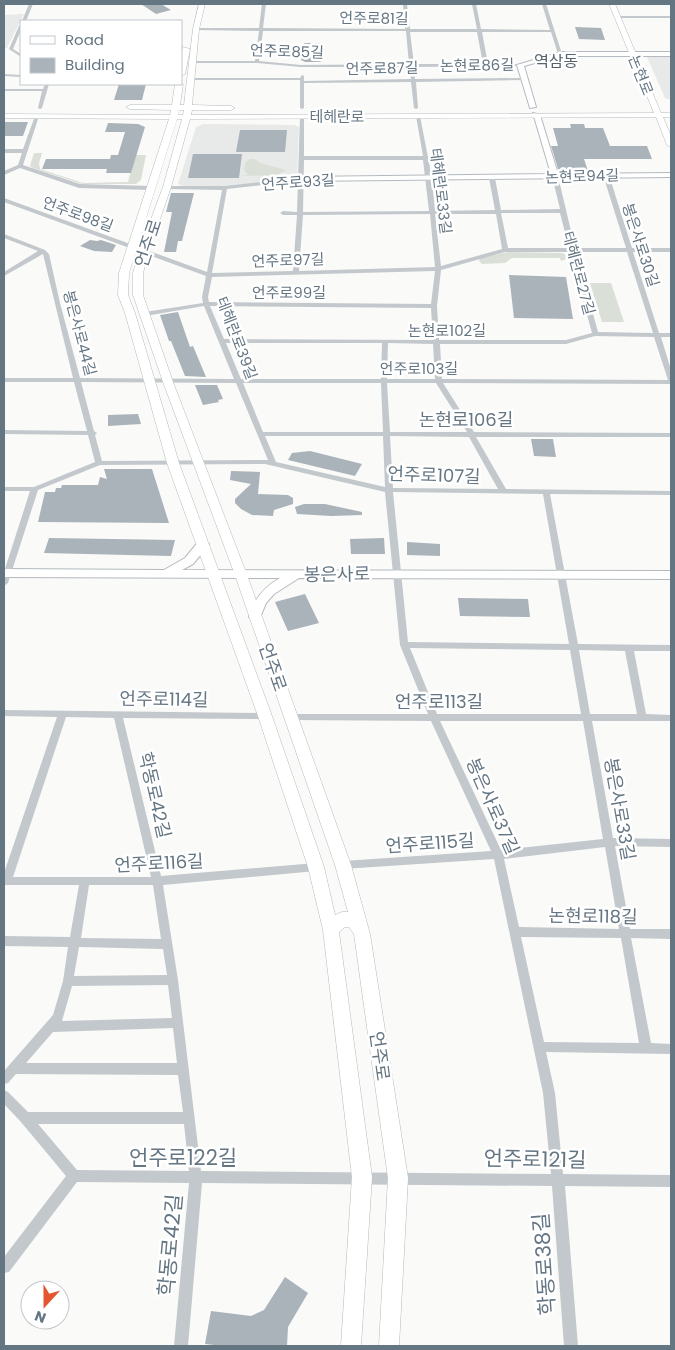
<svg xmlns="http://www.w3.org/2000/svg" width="675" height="1350" font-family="Poppins,'Noto Sans KR',sans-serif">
<rect width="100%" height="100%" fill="#fafaf8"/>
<path fill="#e8e9e9" d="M24 14 7 48H4V15Z
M650 56H671V100L665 98 647 57Z
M204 124 295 125 299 127 297 177 229 187 183 186 178 184 196 127Z"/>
<path fill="#dadfd7" d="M34 153H42L39 163 40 169 83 183 128 182 135 155H146L141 180 136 184H82L33 168 30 166Z
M250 159H255L260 163 286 170 277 175 241 176 248 175 244 170 245 163Z
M508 252 561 253 565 254 567 259 561 261 560 258H512L505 263 482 264 479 261 480 258Z
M590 283H611L624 322H602Z"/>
<path fill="#aab3b9" d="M141 4H161L171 10 156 14Z
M575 27 601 28 605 40 579 39Z
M304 43H322L324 60 320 62H305L301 60Z
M119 84H146L142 100H114Z
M4 122H28L23 136H4Z
M108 123 138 124 145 127 131 173H106L107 169H42L46 159H110L111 155H118L125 132H105Z
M570 124H584L585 128H603L610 146H647L652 159H584L588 171 559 172 551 146H558L553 128H571Z
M240 130H287L285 152H236Z
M193 154H242L239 178H188Z
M171 193H194L182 241H178L176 252H164L172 212H166Z
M90 240 97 241 101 240 116 245 112 252 94 251 80 246Z
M509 275 566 277 573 319 514 318Z
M178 312 190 347 193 346 206 377 185 376 171 341H169L160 315Z
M195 385H217L223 399 218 400 219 402 203 405Z
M138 414 141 424 108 426V415Z
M531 439H553L556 457 534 456Z
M310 451 362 464 355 476 288 460 292 453Z
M104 469H152L169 523 38 522 45 492H55L56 488H61L62 485H98L100 477 107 479Z
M231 471 260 472 258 494 288 495 293 498V504L274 510 273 516 252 515 241 509 235 503V499L251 484 230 480Z
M304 504H325L362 512V515L331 516 297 514 295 507Z
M49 538 175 540 171 556 44 553Z
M384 538 385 554H351L350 539Z
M407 542 440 544V556L407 555Z
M305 594 319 623 288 631 275 602Z
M458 598 528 599 530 617 460 616Z
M285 1277 308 1293 288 1327 287 1346H224L205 1344 211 1311 251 1316 264 1310Z"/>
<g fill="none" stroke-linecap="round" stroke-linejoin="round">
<g stroke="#b3babf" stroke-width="2">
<path id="secondary" d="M560 52H671V56H560L524 66 536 107 530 108 517 65Z
M533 113 540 115 558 174 671 173V177L301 181 297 179 301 177 551 174Z
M203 540 209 544 207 547 193 564 182 570 671 571V579L299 578 274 594 266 603 259 620 255 621 249 617C254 599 264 587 280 578L4 577V569L164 570 185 558 199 541Z"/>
</g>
<g stroke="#b5babe" stroke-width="1">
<path id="primary" d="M199 4H205L199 29 192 105 231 106 235 108 231 110H192L191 115 654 113 609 4H615L661 113H671V117H663L671 136V147L667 145 656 117 190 119 171 187 149 251 143 273V295L173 382 247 575 351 865 370 934 408 1178 399 1346H379L388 1178 354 934 349 927H345L339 932 372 1177 361 1346H341L352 1177 323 930 308 867 258 716 167 463 125 313 118 295 119 273 169 119 4 118V114L170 115 171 110 130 109 126 107 130 105H172L175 84 181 82 183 84 180 105H184L193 29ZM179 110H184L183 115H178ZM177 119H182L163 187 139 251 133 273V295L163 382 235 575 335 865 348 912H342L335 915 324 867 272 716 179 463 135 313 128 295 129 273Z
M183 47 190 49 185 74 181 76V55Z"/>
</g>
<path fill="#c3c8cc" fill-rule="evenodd" d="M29 4H33L26 21H22Z
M262 4H266L263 28 405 29 403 4H407L410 29H477L472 4H476L481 29 550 30 542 4H546L562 54 560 55 558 54 551 32H482L488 64H522V66L414 67 415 79 522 78 524 79V80L416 82 418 108 416 109 414 108 411 82 304 83V108L302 109 300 108V80H189V79L191 78H300L302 75 304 76V81L411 79 409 67H301L257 63H191V62L193 61H255L259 31 196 30 194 29 196 28H259ZM263 31H406L409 64 301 65 259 61ZM410 32H477L483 64H414Z
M617 16H671V18H615Z
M21 25V30L13 49 21 54V57L9 49 19 26Z
M4 74 21 75V77L4 76Z
M45 84H49L42 108 40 109 38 108 42 91H4V89H43Z
M37 115 39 116 23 165 80 184 151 186 154 188 151 190 79 188 20 168 4 175V171L18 165 22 153H4V149H23L35 116Z
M418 115 420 116 432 178 435 211 495 210 489 178 492 176 495 178 501 210 560 209 552 176 555 174 558 176 575 248H626L603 175 606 173 609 175 632 248H671V252H633L659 333H671V337H661L671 370V384L443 383 474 432 671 433V437H476L506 489 671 491V495L550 494 578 644 671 645V651H634L646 714 671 715V721H592L613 838 671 839V847L615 846 630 929H671V939L631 938 651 1043 671 1044V1054L546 1052 555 1093 563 1174 671 1175V1187L565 1186 578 1346H564L552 1186 202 1183 188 1346H174L189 1183 77 1182 9 1272 4 1273V1257L66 1176 21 1122 4 1104V1090L8 1092 28 1112H183L178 1075 16 1074 8 1083 4 1084V1071L53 1015 63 981 68 947 4 946V936L70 937 79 885H4V873L57 717 4 716V710L265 713 268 714 270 716 268 718 265 719 123 718 161 876 316 863 320 864 321 867 320 870 316 871 163 885 178 980 201 1171 551 1174 543 1093 494 859 343 869 339 868 338 865 339 862 343 861 491 851 431 721 290 720 287 719 285 717 287 715 290 714H428L400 645 385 492 265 464 100 465 38 490 8 583 4 586V572L30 491H4V487H34L95 462 88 435 4 434V430L87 431 74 382H4V378H73L43 254 4 276V272L38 251 4 238V234L45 250 49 254 60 303 80 378 234 379 204 306 145 316 142 314 145 312 203 303 202 297 206 276 4 202V198L207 272 222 190 167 189 164 187 165 186H225L298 178 300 117 302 116 304 117V156H423L416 116ZM304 160H423L429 211 303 212ZM298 181 297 212 283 211 280 213 283 215H297L293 271 212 273 227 189ZM501 213H560L569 248H508ZM430 214 435 267 299 271 303 215ZM435 214H496L502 249 441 266ZM505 252H570L592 333 566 340H439L437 306 441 270ZM576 252H627L653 333 598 332ZM435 271 431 304 209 302 208 297 212 277ZM210 306 431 308 433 340 224 339ZM595 336 654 337 668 380 442 379 440 344H566ZM226 343H382L381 379H241ZM388 343 433 344 435 379H387ZM81 382 236 383 268 460 102 461 95 435 97 433 94 431ZM243 383H381L383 432H263ZM387 383H436L467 432H390ZM265 436H383L385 487 276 462ZM390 436 469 437 498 489 393 488ZM393 492 543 494 569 644 408 642ZM410 648 570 650 581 714H437ZM579 650 625 651 637 714H590ZM66 717 114 718 151 877H13ZM440 721H583L603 839 501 850ZM605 847 619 929 519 927 504 859ZM89 885H153L161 939 81 938ZM521 937 621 938 639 1043 544 1042ZM79 947 163 949 167 975 74 976ZM168 985 172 1018 62 1021 72 986ZM173 1028 177 1063H26L53 1032ZM38 1124H184L189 1171 77 1170Z"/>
<use href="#secondary" fill="#fff" fill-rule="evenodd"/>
<use href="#primary" fill="#fff" fill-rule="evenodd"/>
</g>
<g text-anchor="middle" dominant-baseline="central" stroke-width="5" stroke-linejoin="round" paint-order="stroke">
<g font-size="15" fill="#657683" stroke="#fff">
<text transform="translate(374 18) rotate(1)">언주로81길</text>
<text transform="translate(287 51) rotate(2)">언주로85길</text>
<text transform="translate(477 65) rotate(-1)">논현로86길</text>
<text transform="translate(382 68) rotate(-1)">언주로87길</text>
<text transform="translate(641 75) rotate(68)">논현로</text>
<text x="337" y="116">테헤란로</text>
<text transform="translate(582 176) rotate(-2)">논현로94길</text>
<text transform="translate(298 182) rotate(-4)">언주로93길</text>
<text transform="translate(441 191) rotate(83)">테헤란로33길</text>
<text transform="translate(78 214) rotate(20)">언주로98길</text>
<text transform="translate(641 245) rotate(72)">봉은사로30길</text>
<text transform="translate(288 260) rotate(-2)">언주로97길</text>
<text transform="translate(579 273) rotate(75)">테헤란로27길</text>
<text x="289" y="292">언주로99길</text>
<text x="447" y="330">논현로102길</text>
<text transform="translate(80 333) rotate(75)">봉은사로44길</text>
<text transform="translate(237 338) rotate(69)">테헤란로39길</text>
<text x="419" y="368">언주로103길</text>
</g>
<g font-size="16" fill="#57646e" stroke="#fff">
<text x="556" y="61">역삼동</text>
</g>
<g font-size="18" fill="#657683" stroke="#fff">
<text transform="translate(148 243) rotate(-72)">언주로</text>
<text x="466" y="419">논현로106길</text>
<text transform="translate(434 475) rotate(2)">언주로107길</text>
<text transform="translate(337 574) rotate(-1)">봉은사로</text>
<text transform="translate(273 667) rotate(71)">언주로</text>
<text transform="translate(164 699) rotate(1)">언주로114길</text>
<text x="439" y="701">언주로113길</text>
<text transform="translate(155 795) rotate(77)">학동로42길</text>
<text transform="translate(493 806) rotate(66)">봉은사로37길</text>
<text transform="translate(620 809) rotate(80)">봉은사로33길</text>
<text transform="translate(430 843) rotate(-4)">언주로115길</text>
<text transform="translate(159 863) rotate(-3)">언주로116길</text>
<text transform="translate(593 916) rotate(1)">논현로118길</text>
<text transform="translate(380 1056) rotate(82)">언주로</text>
</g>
<g font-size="21" fill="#657683" stroke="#fff">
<text x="183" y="1157">언주로122길</text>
<text transform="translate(535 1159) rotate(1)">언주로121길</text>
<text transform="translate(170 1245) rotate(-85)">학동로42길</text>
<text transform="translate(544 1264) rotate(-94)">학동로38길</text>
</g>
</g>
<rect width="675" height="1350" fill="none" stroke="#657683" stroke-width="10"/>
<rect x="20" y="20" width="162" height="65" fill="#ffffff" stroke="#c1c8cd"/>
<rect x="30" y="36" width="25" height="8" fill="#ffffff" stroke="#c1c8cd"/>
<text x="65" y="45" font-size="15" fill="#657683">Road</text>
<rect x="30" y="58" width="25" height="15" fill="#aab3b9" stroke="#c1c8cd"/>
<text x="65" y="70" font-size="15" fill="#657683">Building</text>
<g transform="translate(45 1305) rotate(201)"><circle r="24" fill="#ffffff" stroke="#c1c8cd"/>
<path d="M0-4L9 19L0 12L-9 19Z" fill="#e4572e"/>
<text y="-8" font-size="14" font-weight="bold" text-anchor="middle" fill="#657683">N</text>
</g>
</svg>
